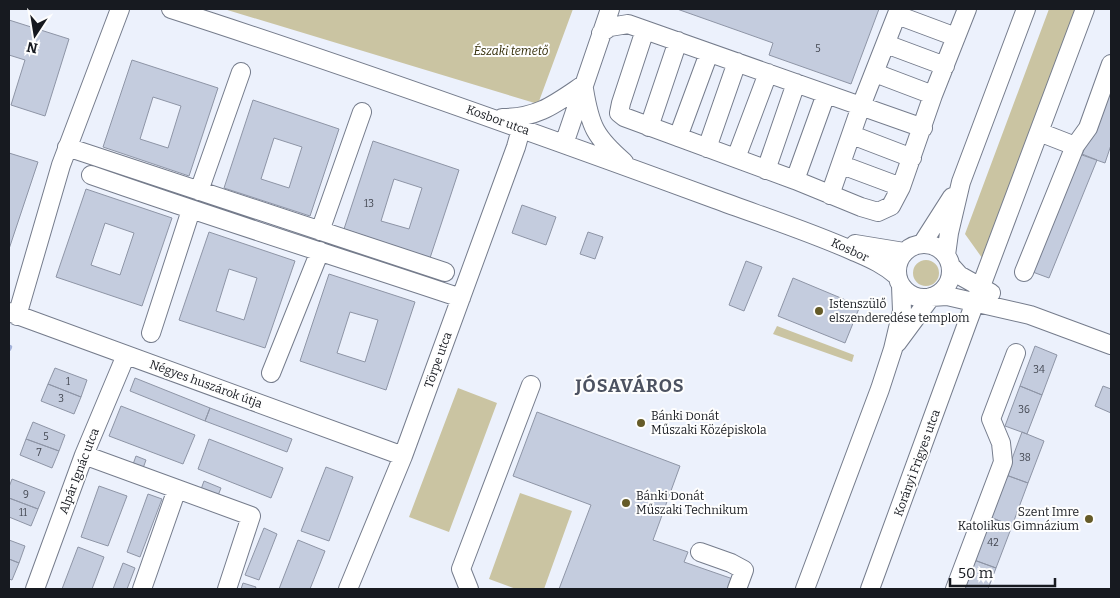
<svg xmlns="http://www.w3.org/2000/svg" width="1120" height="598" font-family="Bitter,serif">
<rect width="100%" height="100%" fill="#ecf1fc"/>
<path fill="#cac4a2" d="M224 9H573L538 104Z
M1049 9H1077L985 262 965 234Z
M913 273a13 13 0 1 1 26 0a13 13 0 1 1-26 0Z
M777 326 854 355 852 362 773 334Z
M458 388 497 403 449 532 409 517Z
M520 493 572 511 544 589H516L489 579Z"/>
<g fill="none" stroke-linecap="round" stroke-linejoin="round">
<path stroke="#a4b3da" stroke-width="4.5" d="M9 349 10 347"/>
</g>
<path fill="#c4ccde" stroke="#8e95a6" fill-rule="evenodd" d="M677 9H879L851 84 769 55 773 43Z
M9 20 69 39 45 116 11 105 25 60 9 55Z
M132 60 218 88 189 176 103 147ZM153 97 181 106 168 148 140 139Z
M1111 76V145L1105 163 1082 155Z
M253 100 339 129 310 216 224 188ZM274 138 302 147 289 188 261 179Z
M373 141 459 170 430 258 344 229ZM394 179 422 188 409 229 381 221Z
M1077 152 1097 160 1049 278 1030 271Z
M9 153 38 162 9 249Z
M86 189 172 218 142 306 56 277ZM105 223 134 233 120 275 91 265Z
M522 205 556 217 546 245 512 233Z
M209 232 295 261 265 348 179 320ZM229 269 257 278 244 320 216 311Z
M588 232 603 237 595 259 580 254Z
M746 261 762 267 744 311 729 305Z
M329 274 415 302 386 390 300 361ZM350 312 378 320 365 362 337 353Z
M793 278 860 306 845 343 778 316Z
M1035 346 1057 355 1042 395 1020 386Z
M55 368 87 380 81 397 48 384Z
M135 378 210 408 205 421 130 391Z
M48 384 81 397 74 414 41 401Z
M1020 386 1042 395 1027 434 1005 426Z
M1103 386 1111 389V413L1095 406Z
M121 406 195 435 183 464 109 436Z
M210 408 292 439 287 452 205 421Z
M537 412 680 466 653 540 688 552 684 562 733 579 730 589H559L591 505 513 476Z
M33 422 65 435 59 451 26 439Z
M1022 432 1044 441 1028 483 1006 475Z
M26 439 59 451 52 468 20 455Z
M209 439 283 468 271 498 198 469Z
M136 456 146 460 142 471 132 467Z
M326 467 353 477 329 541 301 531Z
M1006 475 1028 483 1012 526 990 517Z
M12 479 45 492 38 509 9 498V487Z
M204 481 221 488 217 498 200 492Z
M99 486 127 496 108 546 81 537Z
M148 494 162 499 140 557 127 552Z
M9 498 38 509 31 526 9 517Z
M990 517 1012 526 996 568 974 560Z
M264 528 277 534 259 580 245 575Z
M9 540 25 546 19 563 9 559Z
M298 540 325 551 310 589H279Z
M78 547 104 557 92 589H62Z
M9 559 19 563 12 580 9 579Z
M974 560 996 568 988 589H963Z
M123 563 135 568 127 589H113Z
M243 583 256 587 255 589H241Z"/>
<g fill="none" stroke-linecap="round" stroke-linejoin="round">
<g stroke="#757c8c" stroke-width="20">
<path id="minor" d="M171 9C354 68 535 133 715 199 761 216 808 231 853 251 869 258 884 264 897 276
M897 15 956 37
M645 30 621 103 619 113 624 117 795 180 861 207 878 212 891 206 901 187 933 95 967 9
M601 33 610 27 628 24 923 128
M886 44 945 66
M875 73 933 95
M584 89C590 126 595 137 624 162
M502 118C538 118 555 104 583 85
M649 127 678 41
M852 135 912 158
M678 137 709 53
M564 144 610 9
M1075 146 1088 128 1111 64
M67 147 445 272
M707 148 737 62
M736 158 768 73
M842 165 901 187
M766 170 796 83
M91 175C214 218 338 257 461 298
M795 180 826 94
M199 191 241 72
M830 195 861 106 899 9
M320 231 362 112
M897 271a27 27 0 1 1 54 0a27 27 0 1 1-54 0Z
M855 244 904 252
M922 244 952 197
M946 255 949 233 961 182 1026 9
M951 266 959 275 991 293
M1024 272 1075 146 1039 132
M931 297 947 296 1030 315 1111 345
M9 312 403 456
M17 316 61 165 120 9
M151 333 191 210
M897 343 931 297
M271 373 320 251
M84 455 251 516 227 589
M700 552 731 563 744 570 737 589
M35 589 84 455 126 355
M142 589 177 489
M348 589 403 456 516 147 521 129
M469 589 461 569 531 385
M805 589 880 389 893 349 902 311 901 286
M870 589 968 321 1085 9
M955 589 1003 462 1001 443 991 419 1016 353"/>
</g>
<use href="#minor" stroke="#fff" stroke-width="18"/>
</g>
<g fill="#655b28" stroke="#fefefe" stroke-width="2">
<circle cx="819" cy="311" r="5"/>
<circle cx="641" cy="423" r="5"/>
<circle cx="626" cy="503" r="5"/>
<circle cx="1089" cy="519" r="5"/>
</g>
<g text-anchor="middle" dominant-baseline="central" stroke-width="4" stroke-linejoin="round" paint-order="stroke">
<g font-size="10" fill="#424650">
<text x="818" y="49">5</text>
<text x="369" y="204">13</text>
<text x="1039" y="370">34</text>
<text x="68" y="382">1</text>
<text x="61" y="399">3</text>
<text x="1024" y="410">36</text>
<text x="46" y="437">5</text>
<text x="39" y="453">7</text>
<text x="1025" y="458">38</text>
<text x="26" y="495">9</text>
<text x="23" y="513">11</text>
<text x="993" y="543">42</text>
</g>
<g font-size="12" font-style="italic" fill="#312b06" stroke="#fefefe">
<text x="511" y="51">Északi temető</text>
</g>
<g font-size="12" fill="#171a20" stroke="#fefefe">
<text transform="translate(498 120) rotate(20)">Kosbor utca</text>
<text transform="translate(850 250) rotate(25)">Kosbor</text>
<text transform="translate(438 360) rotate(-70)">Törpe utca</text>
<text transform="translate(206 384) rotate(20)">Négyes huszárok útja</text>
<text transform="translate(917 463) rotate(-70)">Korányi Frigyes utca</text>
<text transform="translate(79 471) rotate(-69)">Alpár Ignác utca</text>
</g>
<g font-size="12" fill="#171a20" stroke="#fefefe" text-anchor="start">
<text x="829" y="304">Istenszülő<tspan x="829" dy="14">elszenderedése templom</tspan></text>
<text x="651" y="416">Bánki Donát<tspan x="651" dy="14">Műszaki Középiskola</tspan></text>
<text x="636" y="496">Bánki Donát<tspan x="636" dy="14">Műszaki Technikum</tspan></text>
<text x="1079" y="512" text-anchor="end">Szent Imre<tspan x="1079" dy="14">Katolikus Gimnázium</tspan></text>
</g>
<g font-size="18" font-weight="bold" letter-spacing="1" fill="#4c5261" stroke="#fefefe">
<text x="630" y="386">JÓSAVÁROS</text>
</g>
</g>
<rect width="1120" height="598" fill="none" stroke="#171a20" stroke-width="20"/>
<g transform="translate(35 35) rotate(192)" stroke="#fefefe" stroke-width="4" paint-order="stroke">
<path d="M0-4L9 19L0 12L-9 19Z" fill="#171a20"/>
<text y="-8" font-size="14" font-weight="bold" text-anchor="middle" fill="#171a20">N</text>
</g>
<path d="M950 578v8h105v-8" fill="none" stroke="#171a20" stroke-width="2.5"/>
<text x="958" y="578" font-size="15" fill="#171a20" stroke="#fefefe" stroke-width="4" paint-order="stroke">50 m</text>
</svg>
